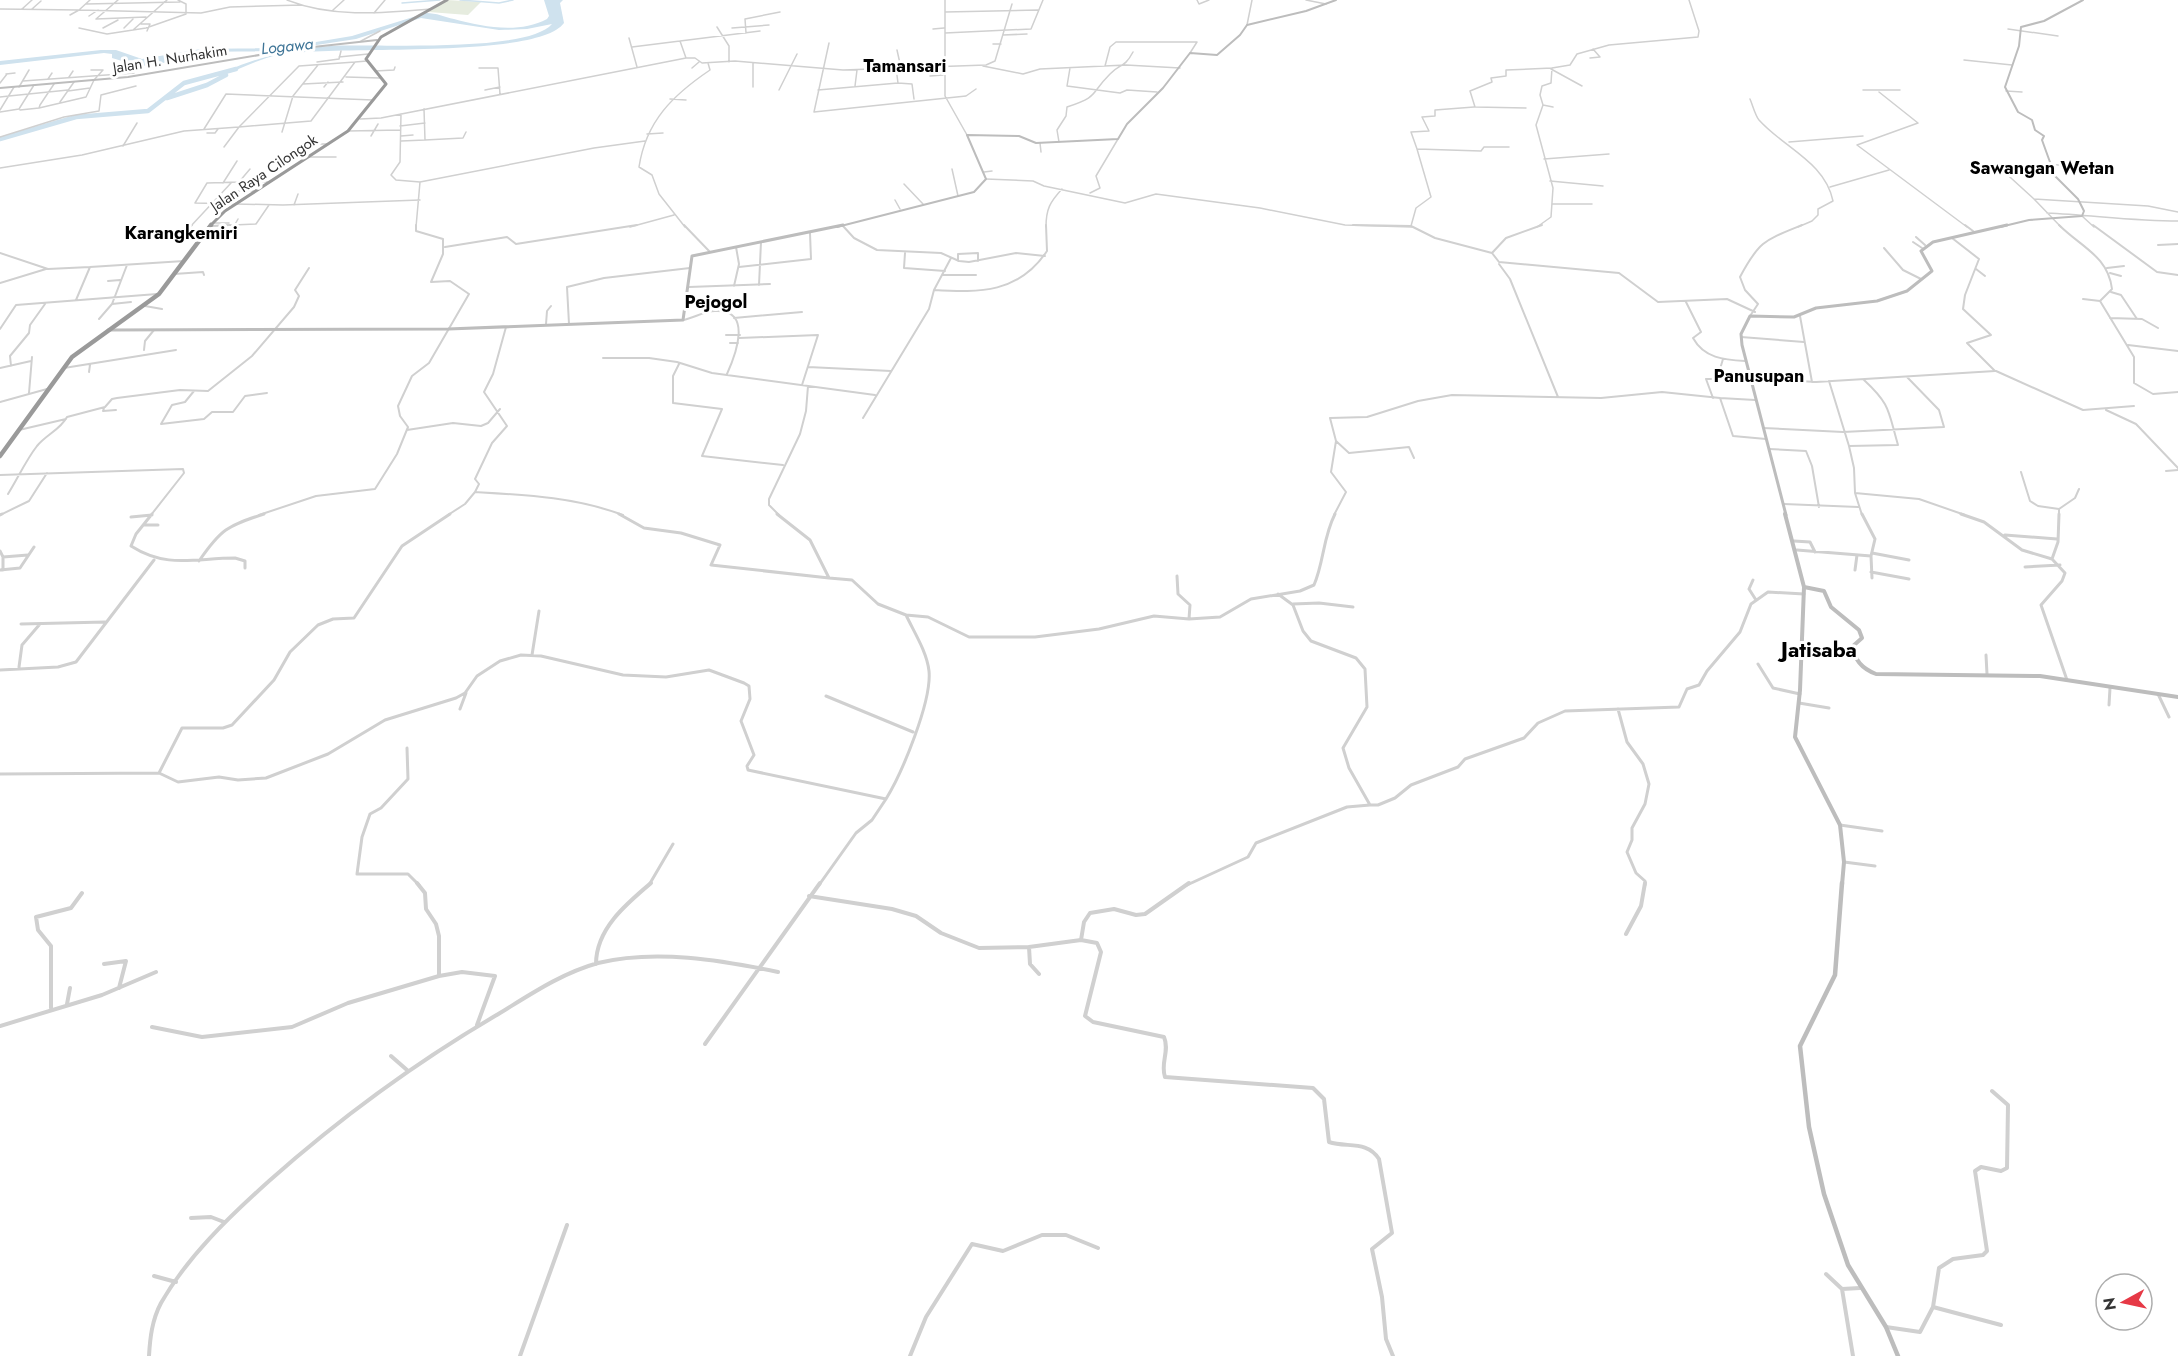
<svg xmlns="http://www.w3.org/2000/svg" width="2178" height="1356" font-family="Jost,sans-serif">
<rect width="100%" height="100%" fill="#fff"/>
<path fill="#e6ecdf" d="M447 0 481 2 468 15 429 12Z"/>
<path fill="#cfe2ee" d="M544 0H563L560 3 564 23C537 60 333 44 279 55 263 58 247 65 232 72L227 71C260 56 293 49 330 46 372 43 526 54 552 24L527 29 499 30 421 18 356 39 277 51 201 52 156 65 139 66 112 58V54L104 53 0 65V61L101 50H116L142 59 201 49 280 48 352 36 426 13C437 13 444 17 454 19 483 27 519 34 547 19L549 16Z"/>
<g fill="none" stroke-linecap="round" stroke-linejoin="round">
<path stroke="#cfe2ee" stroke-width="1.5" d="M460 0 499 3 513 0
M402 3 440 0"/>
<path stroke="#cfe2ee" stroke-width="4.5" d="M167 98 207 85 226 75
M0 139 76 117 148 111 184 83 236 69"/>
<path stroke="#d0d0d0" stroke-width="1.5" d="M118 0 96 19 146 17
M287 0C332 18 382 13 430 9
M945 0V12
M1197 0 1199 4 1209 0
M1306 0 1326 4
M86 4 180 2
M0 9 79 10 90 0
M22 9 32 0
M32 9 41 1
M333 10 344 0
M374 13 385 0
M70 15 79 10 201 13 230 7 302 5
M89 16 98 10
M141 24H150L147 31
M1247 25 1252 0
M717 27 729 46V62
M745 27 769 25
M79 28 107 34 146 28 186 14V4L178 0
M103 28 118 20
M124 28 133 19
M732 28 745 27
M933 29 944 28
M2008 29 2058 36
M133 30 167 0
M746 33 745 19 780 12
M945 33 1031 29 1043 0
M1003 35 1027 34
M629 38 637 67
M361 41 380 31
M829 43 814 112 966 96 976 89
M993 44H1001
M632 47 680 41
M897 50 901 68
M339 57 368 54
M686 58 680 41 760 31
M1590 58 1600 57 1593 49
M339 59 341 51
M1964 60 2012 65
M317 62 339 59
M355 62 367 61
M355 62 311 121 239 127 299 66Z
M753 63V87
M983 66 1023 74 1040 69 1126 65 1180 68
M1105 66 1110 47 1116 42H1197L1190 53
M479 68H498L500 94
M692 68 699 62
M1070 68 1067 86 1120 93 1127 90 1157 92
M1551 69 1582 86
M375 71 394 70 395 67
M6 74 15 73
M120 74 125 69
M930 76 943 75
M69 77 73 71
M346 77 380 78
M48 79 52 73
M23 81 134 73
M0 83 7 74
M898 83 912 84 914 99
M303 84 343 82
M855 86 857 70
M19 87 29 70
M324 87 328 82
M485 90 500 87
M779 90 797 54
M818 90 898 83 896 68
M1863 90H1900
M68 91 90 88
M2006 91 2022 92
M1879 92 1918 123 1857 145 1967 227
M9 96 68 90
M0 97 9 96
M670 99 686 100
M1750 99C1753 106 1755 115 1759 120 1784 148 1825 162 1833 201L1818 209V215L1812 221 1798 227
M60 102 74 82
M40 105 39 108 86 97 94 80 103 70H91
M40 105 54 84
M1543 105 1553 107
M1526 108 1475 107 1470 91 1492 82 1491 78 1506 76V70L1552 68
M0 110 14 87
M20 110 39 108
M0 112 19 109 34 85
M401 114 400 162 391 175 396 180 420 182
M360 119 381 118 686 58H695L702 63 735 61 843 70 986 65 995 61 1012 4
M400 126 425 123
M204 129 226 94 373 100
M348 131 400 130
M282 132 293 96 318 65
M207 133H215L218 129
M647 134 663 133
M967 135 945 96V12L1038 10
M371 136 378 124
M401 136 413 135
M0 137 64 117 99 111 101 95 136 86
M425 140 463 138 466 132
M401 141 425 140 424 109
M1059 142 1057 130 1066 116 1067 107C1100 96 1089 95 1110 74 1120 63 1124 69 1133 52
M1789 142 1863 136
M1040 143 1041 152
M123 146 137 123
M224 147 239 127
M1417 149 1411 132 1429 131 1422 117 1435 116V110L1474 107
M309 155 300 154 317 144H327
M308 157H336
M1544 159 1609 154
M2052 165 2107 164
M0 168 82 155 184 131 239 127
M250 169 239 182H270
M952 169 958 196
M984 172 992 171
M986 179 1033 181 1044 186 1125 203 1156 194 1260 208 1345 225 1412 227
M1550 181 1603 186
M239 182 207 183 195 203 283 205 420 200
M223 183 237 161
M904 184 923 204
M1830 187 1889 170
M233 191H256
M1090 193 1100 188 1096 176 1118 139
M2034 199 2000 168 2052 166
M895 200 900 209
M1553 204H1592
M294 205 298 194
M2047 213C2091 215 2134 221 2178 221
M2082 216 2094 227
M213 223H229
M210 226 256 224 269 205
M234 226 238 219
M1411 226 1416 208 1431 197 1417 149 1481 151 1484 147H1509
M190 227 231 183
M416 227 420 182 594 148 645 141
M630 227 674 215
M685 227 659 194 652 175 639 167C646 121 673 95 710 70L708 63
M1046 227C1046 209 1050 202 1062 189
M1537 227 1551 217 1553 188 1536 125 1543 105 1540 95 1542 86 1551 83 1552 68 1570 65 1577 54 1609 45 1698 37 1699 31 1689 0
M2061 227 2034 199 2148 206 2178 212"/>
<path stroke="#d0d0d0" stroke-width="2" d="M192 225 187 230H206
M684 225 710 252
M1353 225 1411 226 1435 238 1492 253 1499 262 1619 273 1658 302 1727 299 1755 312
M1965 225 1973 231
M2059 225C2081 247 2108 256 2112 289L2100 301 2134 357V383L2153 394 2178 392
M2093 225 2157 272 2178 275
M210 226 230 225
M843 226 854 238 877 250 941 253 959 261 969 262 1016 253 1045 256
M1916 237 1925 245
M1913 242 1922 248
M2158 245 2178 244
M445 247 507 237 516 244 637 225
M1884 248 1903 270 1921 279
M0 253 48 269 90 267
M905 253 904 268 945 271
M1492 253 1506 238 1542 225
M958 261V254L978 253V261
M1499 264 1510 279 1558 397
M127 265 112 304 131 302
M739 267 811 259 810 233
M2107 268 2124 266
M1976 269 1985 276
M2110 273 2121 276
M174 274 203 272 204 275
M943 275H976
M108 281 120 280
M0 283 46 269
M759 285 761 242
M734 286 739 264 736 247
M689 287 770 284
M934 290C980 293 1019 293 1047 251L1046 225
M2111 292 2121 295 2137 319
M2083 299 2100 301
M76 300 90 267 184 261
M1686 302 1701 332 1693 338C1704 358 1724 360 1745 361
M145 306 162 309
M1750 316 1758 304 1745 290 1740 277C1759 241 1765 240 1802 225
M1800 316 1812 382
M734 318 802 312
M2110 318 2142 319 2158 328
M99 319 112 304
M683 320C694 318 704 311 715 311 753 309 736 354 727 374
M546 324 547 311 551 306
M569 324 567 287 604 278 690 268
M0 329 16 305 157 294
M726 335H740
M1741 337 1804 342
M739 338 818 335 802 385
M730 343H738
M2128 345 2178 351
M144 350 145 341 154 330
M603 358H649L677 362 712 373 875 395
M1723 359 1720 369 1726 380 1751 383
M679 364 673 376V403L722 409 702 456 783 465
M11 366 10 356 29 333 30 325 45 304
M808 367 891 371
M0 368 31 361
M64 368 176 350
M1996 371 2083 410 2134 406
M89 372 90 365
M1750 378 1816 382 1995 371 1967 343 1991 335 1963 309 1965 295 1979 259 1952 238
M1829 381 1849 446 1898 445C1888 411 1891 405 1864 380
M194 391 185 402 172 405 161 424 204 419 212 412H233L245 396 267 393
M29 393 32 357
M1713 398 1706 379H1725
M1755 400 1720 398 1733 436 1766 439
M0 402 47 389
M104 408 103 411 116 410
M2106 410 2136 424 2178 468
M863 418 929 309 934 290 951 258
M1763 428 1843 432 1944 427 1939 410 1907 377
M19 430 66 419
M407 430 453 423 481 426 488 423 500 409
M1336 441 1349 453 1409 447 1414 458
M1849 446 1854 468 1855 493
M1769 449 1806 451 1812 466 1819 507
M2166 471 2178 470
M2021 472 2030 501 2038 506 2059 509
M0 475 183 469 184 473 151 515
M475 492 479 484 475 479 492 443 507 426 484 392 493 374 506 327
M8 494C18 478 26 460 37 446 47 434 60 430 67 417L105 407 112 399 117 398 180 390 208 391 252 356 294 307 299 296 295 290 309 268
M1784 504 1858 507
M0 515 29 501 47 473
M148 515H152
M259 515 316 496 375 489 397 454 408 427 400 416 398 406 412 376 429 363 469 294 450 281 431 282 443 254V239L416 231V225
M448 515 465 504 475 492C526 495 574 497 623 515
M779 515 769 505V499L800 434 806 411 808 386
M1334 515 1346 492 1331 472 1336 441 1330 418 1367 417 1418 401 1452 395 1601 398 1662 392 1720 398
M1862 515 1855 493 1919 499 1965 515
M2059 515V509L2075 498 2079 489"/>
<path stroke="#d0d0d0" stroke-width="3" d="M152 514 136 534 131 546C167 569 195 558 235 558L245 561V568
M619 514 644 528 681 533 720 545 711 565 829 578
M1961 514 1984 522 2022 550 2052 559 2065 573 2062 581 2041 605 2067 680
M0 515 2 514
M131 517 152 515
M145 525H158
M2005 535 2057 539
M1794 541 1810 542 1815 552
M1797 550 1871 556 1875 539 1862 514
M0 551 3 557 28 555
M1872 553 1909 560
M1871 556 1872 578
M3 557V570
M2052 559 2058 542 2059 514
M199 561C221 529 227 526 264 514
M2025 567 2060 565
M0 570 20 568 34 547
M1855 570 1857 555
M1871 572 1909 579
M1177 576 1178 594 1190 605 1189 619
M1753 580 1749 589 1756 600
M1278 594 1293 605 1303 631 1311 641 1356 658 1365 669 1367 707 1343 748 1349 768 1370 805H1378L1395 798 1411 785 1458 767 1465 759 1524 738 1538 723 1565 711 1679 707 1687 689 1699 685 1707 671 1740 632 1751 604 1768 592 1804 594
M1293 604 1319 603 1353 607
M906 615 928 617 969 637H1035L1099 629 1154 616 1189 619 1220 617 1251 599 1300 591 1314 585C1324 562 1323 537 1335 514
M21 624 105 622
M532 655 539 611
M1986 655 1987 674
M1758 664 1773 688 1800 694
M19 667 22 645 40 624
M0 670 58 667 76 662 154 560
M2158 694 2169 717
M826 696 913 732
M1799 703 1829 708
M2109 705 2110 688
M460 709 466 693
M1618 709 1627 742 1643 764 1649 784 1645 804 1632 828V840L1627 852 1636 873 1645 881V885
M407 748 408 779 381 808 370 814 362 837 357 874H408L419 885
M159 773 178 782 219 777 238 780 266 778 328 754 385 720 456 698 465 693 477 676 500 661 521 655 541 656 623 675 666 677 709 670 744 683 749 686 750 699 741 721 754 755 747 766 748 770 886 799C902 773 932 701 929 671 927 652 914 632 906 615L878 604 852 580 829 578 810 540 777 514
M0 774 159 773 182 728H223L232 725 274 680 290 652 318 625 333 619 354 618 402 546 450 514
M1840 825 1882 831
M1844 862 1875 866
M649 885 673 844
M819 885 856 833 872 820 886 799
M1187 885 1248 857 1256 843 1347 807 1370 805"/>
<path stroke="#d0d0d0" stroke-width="4" d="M417 883 425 893 426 909 436 924 439 936V976L462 972 495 976 477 1025
M809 896 892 909 916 916 941 933 979 948 1029 947 1030 964 1039 974
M1626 934 1641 906 1645 883
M1081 940 1097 943 1101 952 1085 1016 1093 1022 1164 1037C1170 1051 1160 1063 1165 1077L1313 1088 1324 1099 1329 1142C1347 1148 1367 1140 1379 1159L1392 1233 1372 1249 1382 1297 1386 1339 1393 1356
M1029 947 1081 940 1084 922 1090 913 1114 909 1136 915 1145 914 1189 883
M104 964 126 961 119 988
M596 964C596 929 626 904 651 883
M67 1004 70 988
M51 1008V946L38 930 36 917 71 908 82 893
M0 1026 102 995 156 972
M152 1027 202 1037 292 1027 348 1003 439 976
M705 1044 820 883
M391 1056 407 1070
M191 1218 211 1217 224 1222
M1826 1274 1842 1289 1860 1288
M154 1276 176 1282
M1842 1289 1853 1356
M1933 1307 2001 1325
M1886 1327 1920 1332 1933 1307 1939 1268 1953 1259 1983 1255 1987 1251 1975 1171 1981 1167 2001 1171 2007 1168 2008 1105 1992 1091
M149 1356C150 1338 152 1320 161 1303 188 1256 229 1217 269 1181 341 1117 418 1061 500 1013 531 994 562 973 598 963 655 949 721 960 778 972
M520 1356 567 1225
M910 1356 926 1317 972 1244 1003 1251 1042 1235H1066L1098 1248"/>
<path stroke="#bdbdbd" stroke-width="2" d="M0 88 128 77 295 49 377 40
M837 227 974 192 986 179 967 135 1019 136 1036 143 1118 139 1127 124 1163 88 1190 53 1217 55 1240 35 1247 25 1306 11 1336 0
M2000 227 2029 220 2082 216 2084 211 2078 199 2055 176 2042 140 2044 136 2035 130 2032 120 2018 112 2005 87 2019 46 2021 27 2044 21 2083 0"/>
<path stroke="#bdbdbd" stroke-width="3" d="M108 330 448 329 683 320 692 256 843 225
M1786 515 1742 345 1741 334 1750 316 1794 317 1816 308 1877 301 1907 291 1932 271 1921 251 1933 242 2007 225"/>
<path stroke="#bdbdbd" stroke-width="4" d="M1785 514 1804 587 1800 690 1795 737 1840 825 1844 862 1842 885
M1804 587 1824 591 1831 607 1859 630 1862 638 1853 646C1854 661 1863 669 1876 674L2040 676 2178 697"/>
<path stroke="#bdbdbd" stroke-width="4.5" d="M1842 883 1835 975 1800 1046 1809 1127 1824 1194 1848 1265 1886 1327 1898 1356"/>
<path stroke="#9a9a9a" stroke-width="3" d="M209 227 225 211 348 131 386 84 366 59 381 37 447 0"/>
<path stroke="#9a9a9a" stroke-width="4.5" d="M0 456 72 357 159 294 211 225"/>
</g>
<g text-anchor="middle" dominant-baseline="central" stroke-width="6" stroke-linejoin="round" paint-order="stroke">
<g font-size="15" fill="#333" stroke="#fff">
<text transform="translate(170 59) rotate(-9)">Jalan H. Nurhakim</text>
<text transform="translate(264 173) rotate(-34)">Jalan Raya Cilongok</text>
</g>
<g font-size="16" font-style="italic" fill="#3f7597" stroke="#fff">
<text transform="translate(287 46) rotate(-6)">Logawa</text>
</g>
<g font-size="18" font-weight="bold" fill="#000" stroke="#fff">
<text x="905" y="66">Tamansari</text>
<text x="2042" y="168">Sawangan Wetan</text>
<text x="181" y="233">Karangkemiri</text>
<text x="716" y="302">Pejogol</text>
<text x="1759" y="376">Panusupan</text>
</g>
<g font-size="21" font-weight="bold" fill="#000" stroke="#fff">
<text x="1819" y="650">Jatisaba</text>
</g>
</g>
<g transform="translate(2124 1302) rotate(262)"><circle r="28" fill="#ffffff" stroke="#adadad" stroke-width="1.5"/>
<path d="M0-4.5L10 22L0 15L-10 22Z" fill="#e63946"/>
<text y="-9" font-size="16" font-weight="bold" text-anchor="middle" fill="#333333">N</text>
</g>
</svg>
